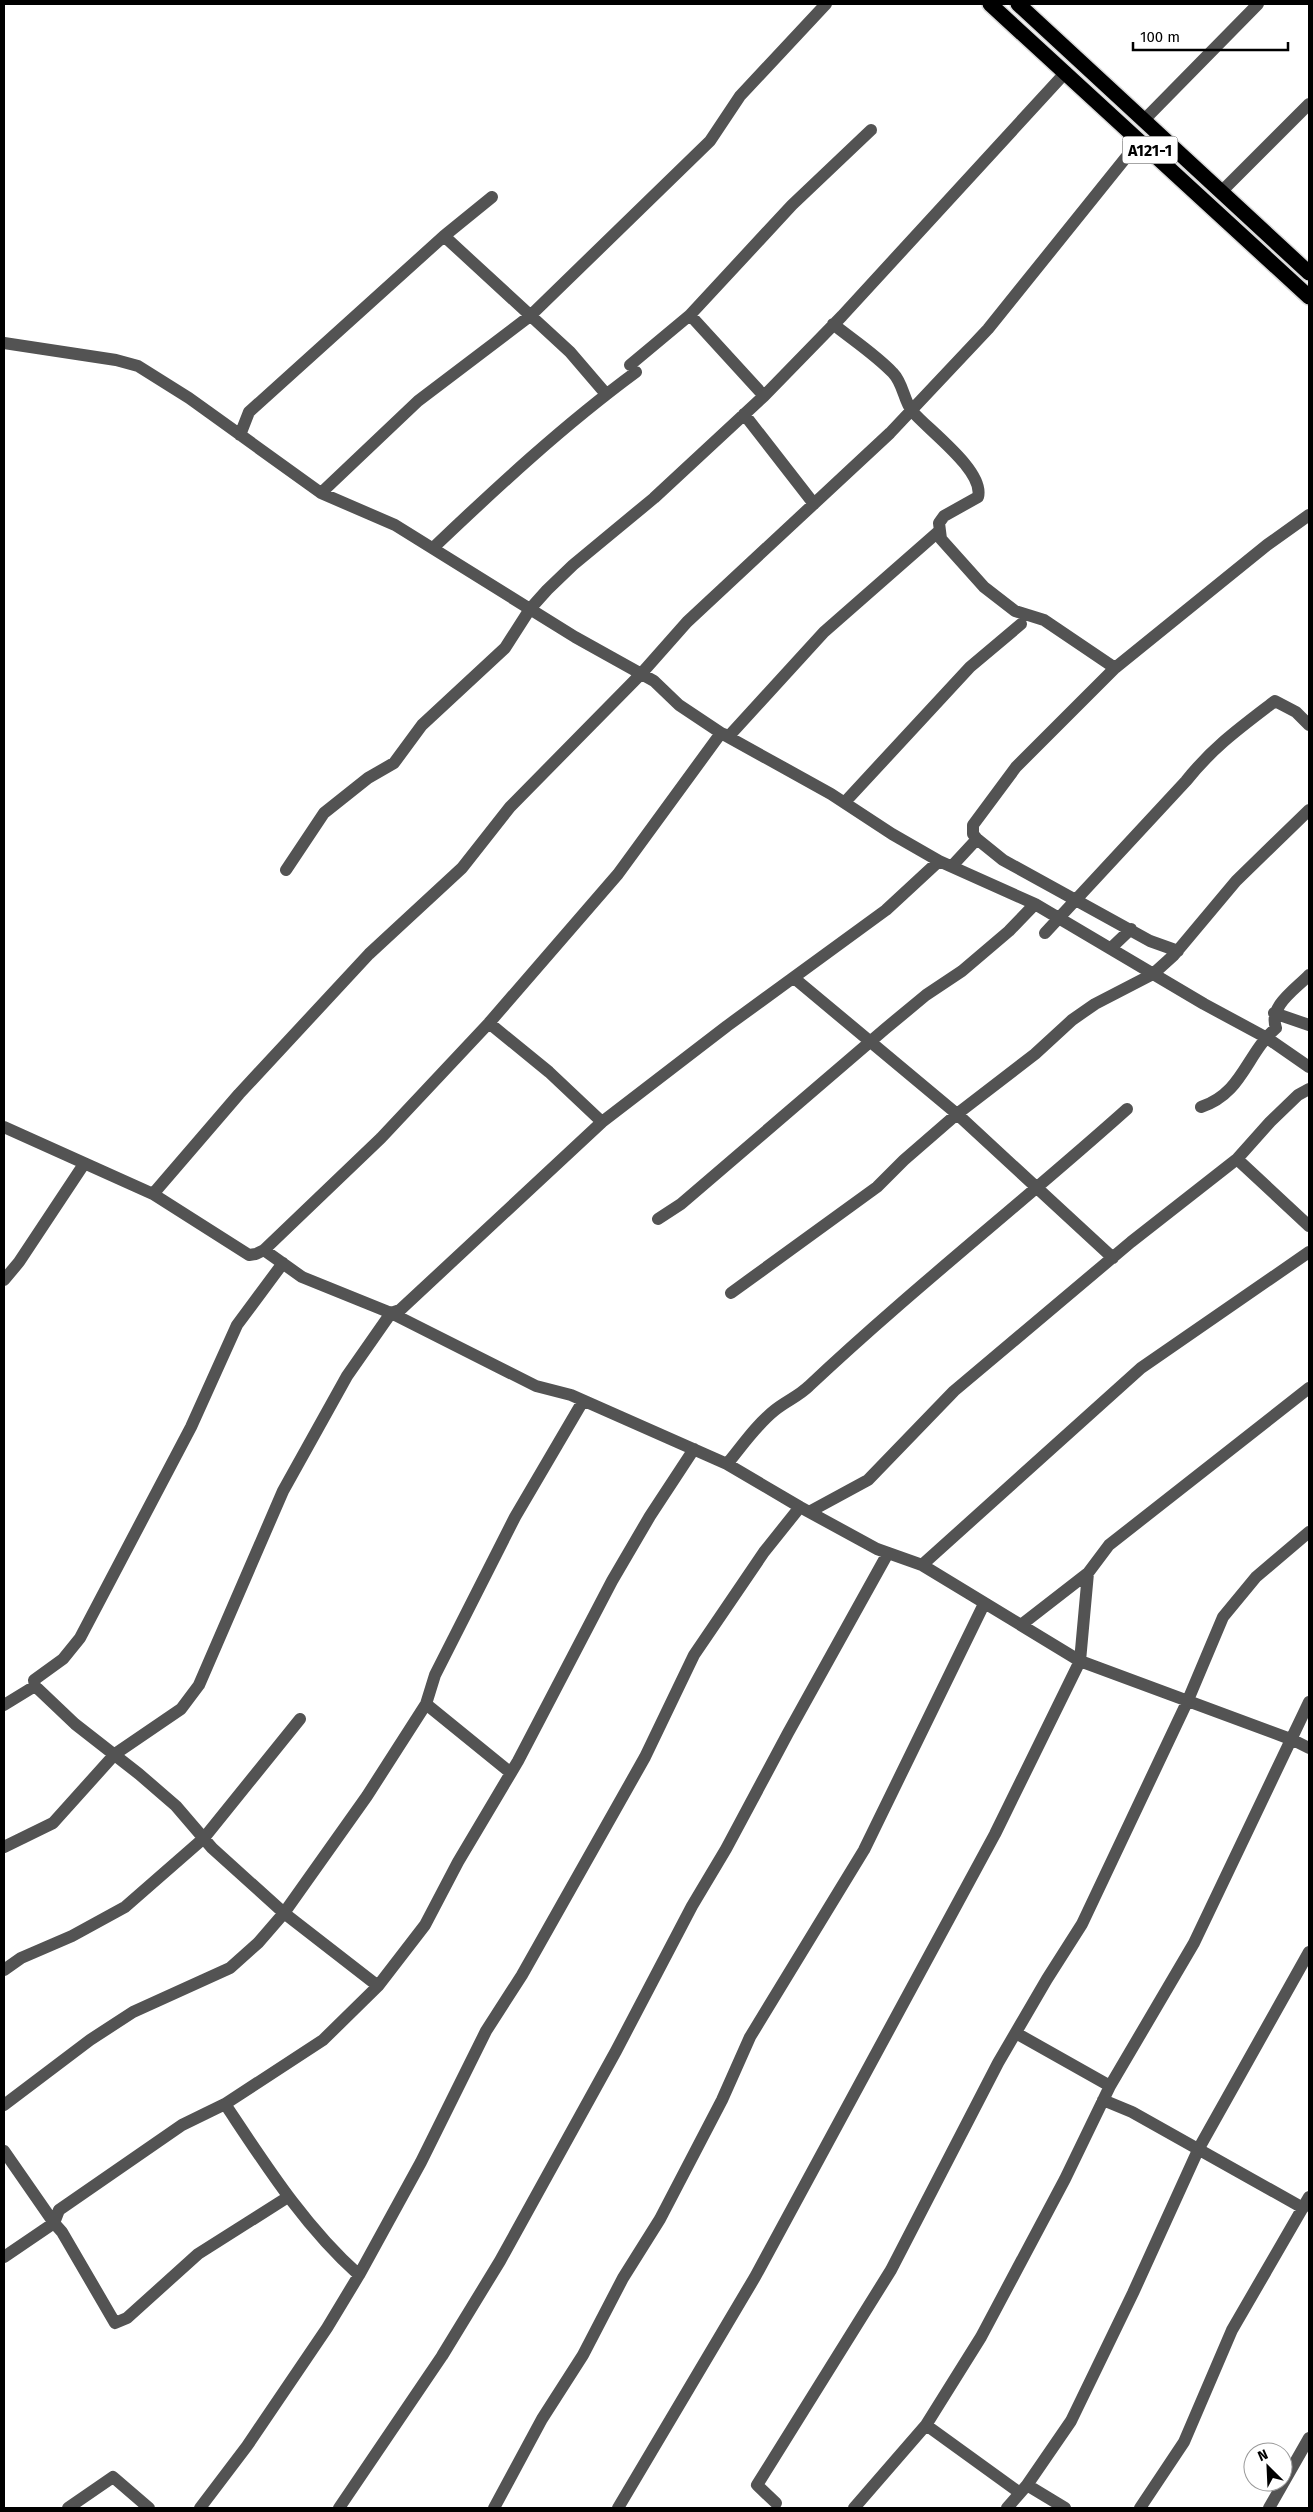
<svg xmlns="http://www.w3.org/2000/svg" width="1313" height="2512" font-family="'Fira Sans',sans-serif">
<rect width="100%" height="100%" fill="#fff"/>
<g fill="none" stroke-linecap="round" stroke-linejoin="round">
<g stroke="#dbdbdb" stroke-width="18">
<path id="highway" d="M990 4 1309 297
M1018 4 1309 273"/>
</g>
<path stroke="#535353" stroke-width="12" d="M1144 120 1258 4
M1221 192 1309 104
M444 236 570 352 606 394
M690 315 764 396
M833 324C853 340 876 355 893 373 903 383 904 401 912 411 928 430 985 471 978 497L944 516 939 523 941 539 984 587 1015 611 1044 620 1115 668 1016 767 973 825V834L977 839 1003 860 1150 941 1178 951
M4 343 116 360 138 366 189 398 321 493 395 525 575 637 654 681 679 705 721 733 831 794 892 834 939 861 1035 904 1204 1004 1267 1038 1309 1067
M630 365 690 315 792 205 871 130
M744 414 814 504
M240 435 249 412 444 236 492 197
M321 493 418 401 530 316 710 141 740 96 826 4
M938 532 824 632 729 736 721 733 618 874 489 1023 381 1138 264 1250 256 1254 249 1255 153 1194 239 1094 369 954 462 868 510 807 641 674 687 622 890 433 988 329 1140 140
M433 548C497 487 564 425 636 372
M1115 668 1267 545 1309 515
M845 802 970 667 1021 624
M952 866 977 839
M286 870 324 813 368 778 394 763 422 725 505 648 530 609 547 590 573 565 654 498 764 396 842 316 1066 72
M1045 933 1186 781C1213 747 1241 727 1275 701L1296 712 1309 725
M1111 948 1131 929
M794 978 957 1114 1113 1258
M1274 1013 1309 1025
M489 1023 549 1072 602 1122
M1201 1107C1243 1093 1246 1054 1276 1028 1268 1006 1296 989 1309 975
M4 1127 153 1194
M1237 1159 1309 1226
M658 1219 681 1204 885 1029 926 995 962 971 1009 931 1035 904
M264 1250 302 1277 391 1313 536 1386 571 1395 727 1464 800 1507 877 1549 922 1565 1080 1661 1293 1740 1309 1748
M283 1263 237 1325 191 1427 80 1638 63 1659 34 1680 35 1686 75 1724 139 1774 176 1806 212 1848 284 1913 367 1796 426 1704 511 1773
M4 1280 19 1262 84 1164
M731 1293 877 1187 904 1160 957 1114 1035 1054 1072 1020 1095 1004 1153 974 1174 955 1236 881 1309 810
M727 1464C742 1446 756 1425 775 1410 786 1401 799 1396 809 1386 911 1290 1022 1203 1127 1109
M809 1512 868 1480 954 1391 1131 1242 1237 1159 1270 1122 1298 1095 1309 1089
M922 1565 1141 1368 1309 1252
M1021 1625 1088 1573 1109 1545 1309 1388
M426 1704 435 1675 515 1517 583 1401
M4 1705 35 1686
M4 1847 53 1823 115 1754 181 1709 199 1685 283 1491 347 1376 391 1313 400 1310 602 1122 727 1026 886 910 939 861
M4 1970 21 1958 72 1936 125 1907 204 1838 300 1719
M1016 2033 1110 2086
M1103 2100 1132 2112 1303 2208
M4 2105 90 2040 133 2012 230 1968 258 1943 284 1913 378 1986
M4 2151 54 2223 59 2210 182 2125 225 2104
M4 2257 54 2223 62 2232 115 2323 127 2318 198 2254 288 2197
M359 2275C304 2226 265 2164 225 2104L323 2040 378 1986 425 1925 458 1862 518 1761 612 1581 650 1516 694 1449
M926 2425 1020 2493
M1027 2485 1065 2508
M776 2503 757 2485 891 2270 998 2063 1047 1979 1082 1924 1188 1700 1223 1617 1256 1577 1309 1532
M68 2508 113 2477 149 2508
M200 2508 247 2446 327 2328 359 2275 421 2162 486 2031 522 1975 645 1757 694 1655 764 1552 800 1507
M339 2508 442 2356 500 2261 616 2051 692 1906 726 1849 788 1733 888 1553
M494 2508 542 2419 583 2355 623 2278 660 2219 722 2100 750 2037 864 1850 984 1604
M618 2508 755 2277 995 1834 1080 1661 1088 1573
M854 2508 926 2425 981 2337 1065 2179 1110 2086 1194 1943 1309 1702
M1007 2508 1027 2485 1071 2421 1133 2293 1199 2148 1309 1952
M1140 2508 1184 2442 1232 2330 1309 2197
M1269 2508 1309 2438"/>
<use href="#highway" stroke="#000" stroke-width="15"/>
</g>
<g text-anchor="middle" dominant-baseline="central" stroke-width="4" stroke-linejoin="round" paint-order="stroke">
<rect fill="#fff" stroke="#4c4c4c" stroke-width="1" x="1122.5" y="136.5" width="55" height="27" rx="4"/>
<g font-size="16" font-weight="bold" fill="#000">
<text x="1150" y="150">A121-1</text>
</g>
</g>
<rect width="1313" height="2512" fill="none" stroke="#000000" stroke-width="10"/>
<g transform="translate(1268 2467) rotate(336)"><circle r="24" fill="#ffffff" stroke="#999999"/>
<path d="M0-4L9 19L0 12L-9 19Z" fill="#000000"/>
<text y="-8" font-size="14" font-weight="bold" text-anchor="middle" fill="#000000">N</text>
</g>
<path d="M1133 42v8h155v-8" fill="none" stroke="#000000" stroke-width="2.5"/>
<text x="1140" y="42" font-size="15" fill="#000000" stroke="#ffffff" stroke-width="4" paint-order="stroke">100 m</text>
</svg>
